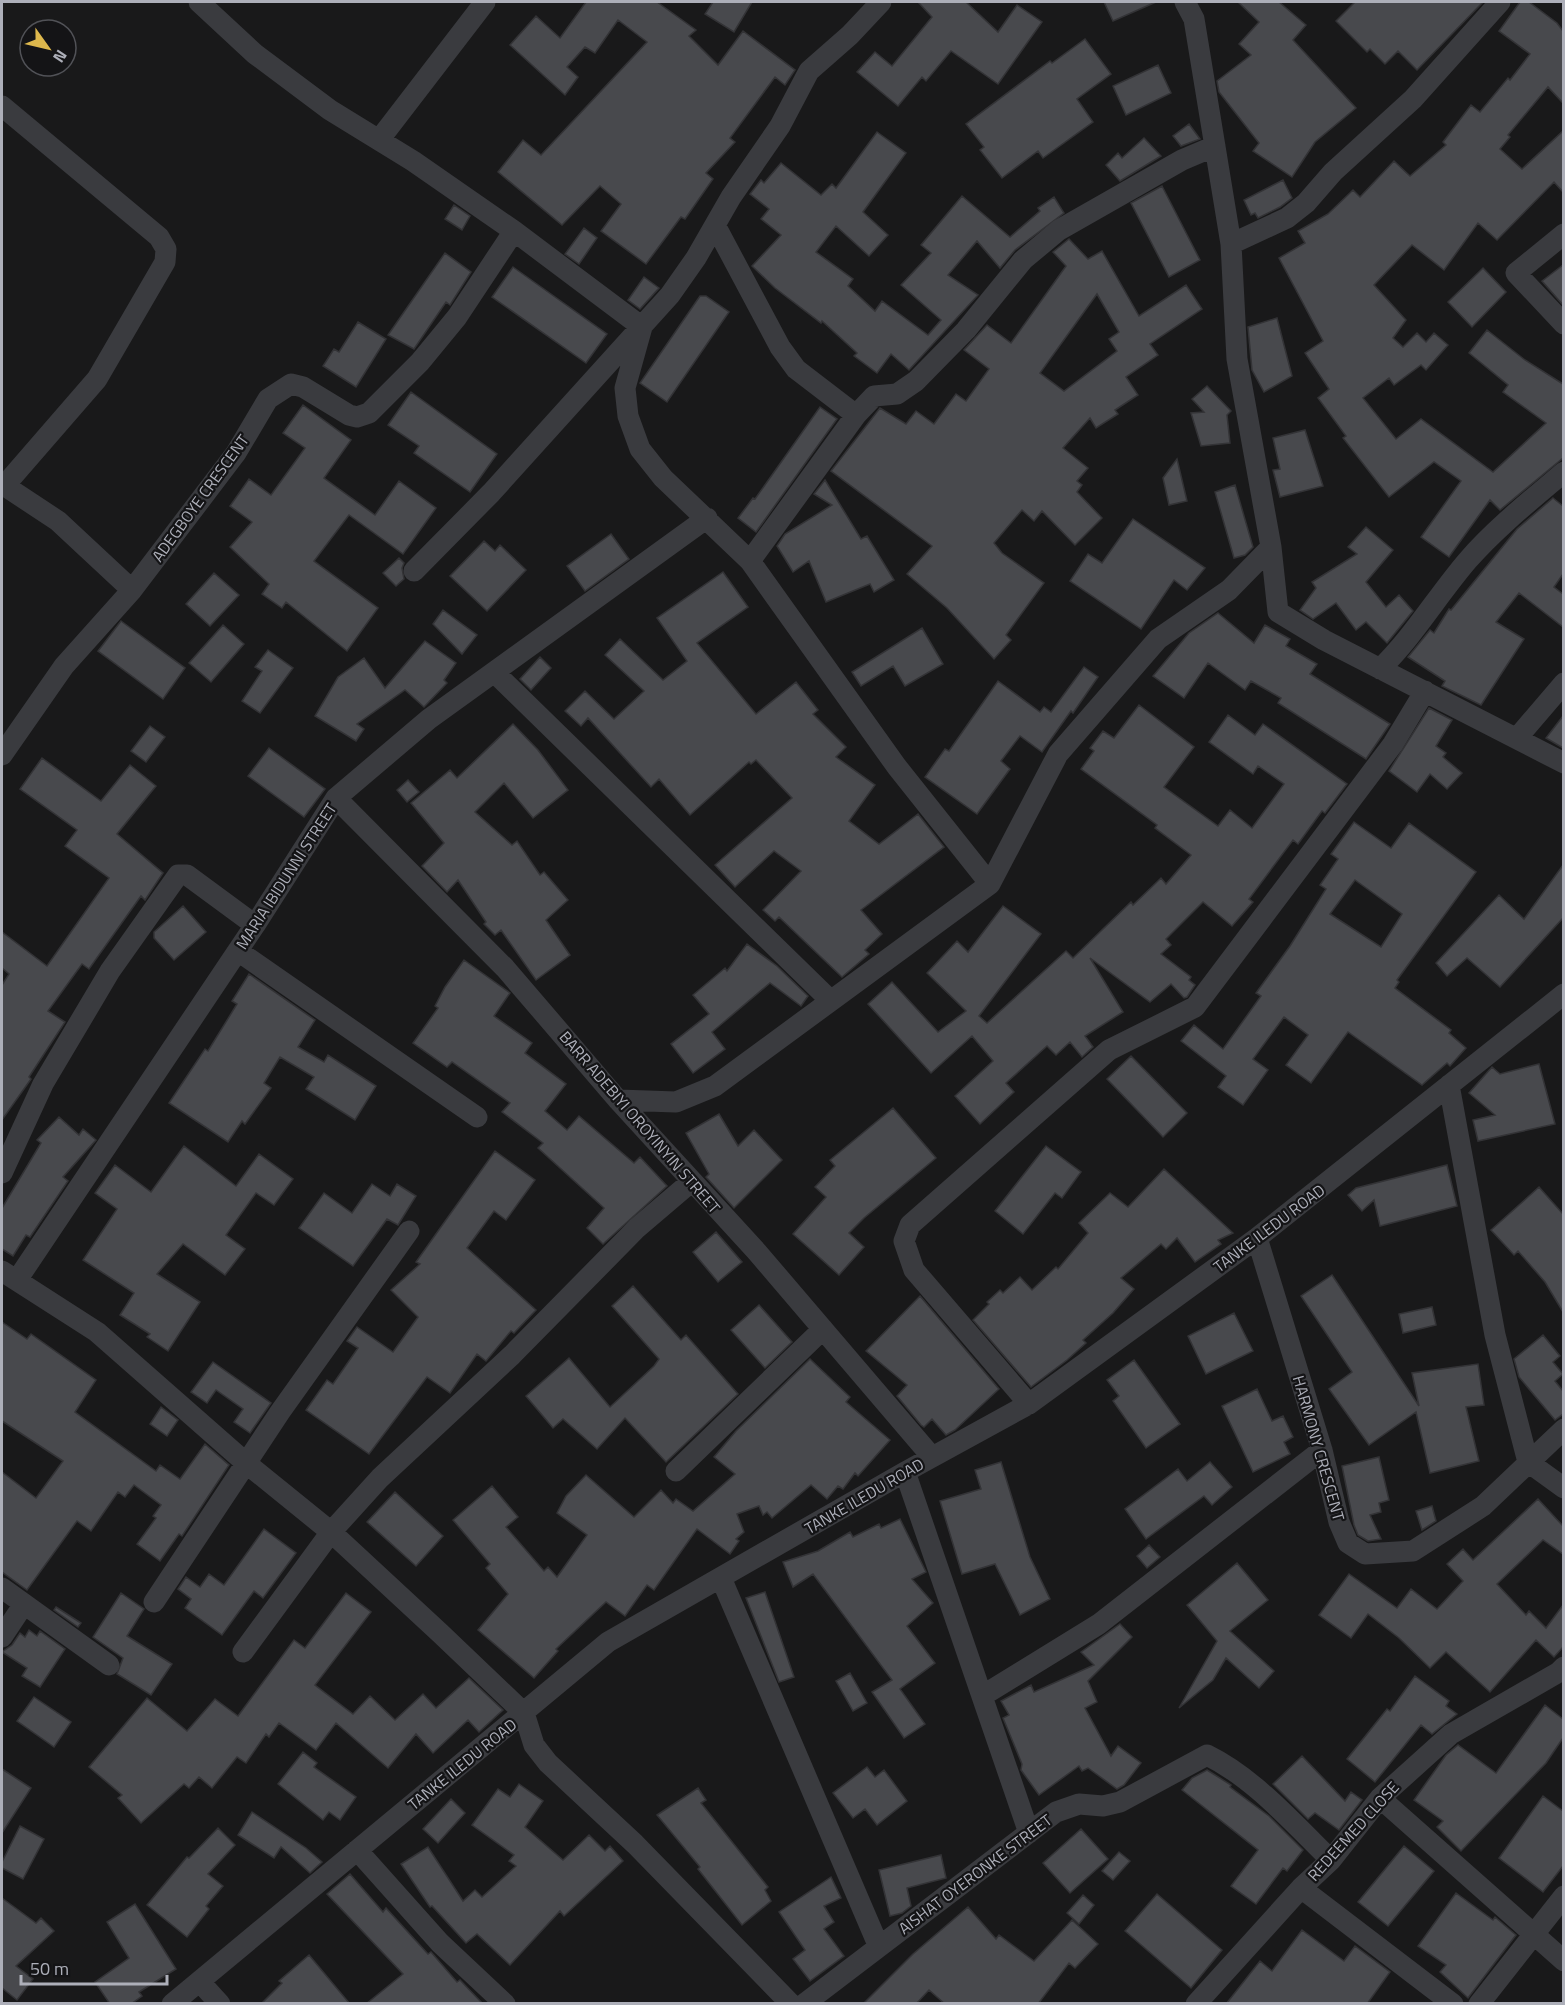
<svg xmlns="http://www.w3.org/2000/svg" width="1565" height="2005" font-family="'Titillium Web',sans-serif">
<rect width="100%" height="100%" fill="#19191a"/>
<path fill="#48494d" stroke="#333336" stroke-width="1.5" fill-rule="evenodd" d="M586 2H657L696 30 689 36 718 65 743 31 795 70 785 85 775 77 730 138 735 142 706 173 713 179 685 219 681 217 646 264 601 231 621 204 600 186 562 225 498 172 523 140 541 155 647 42 618 20 595 53 585 47 567 67 578 77 565 95 510 45 536 16 560 38Z
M713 2H752L734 32 705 14Z
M918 2H966L998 32 1017 5 1042 22 998 84 951 51 926 81 922 77 898 106 857 72 875 52 892 66 932 17Z
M1104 2H1156L1113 21Z
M1238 2H1279L1306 25 1293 40 1356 108 1315 142 1292 177 1253 151 1259 143 1219 92 1217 81 1251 55 1239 44 1259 22Z
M1355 2H1483L1417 70 1398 51 1385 64 1370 49 1367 52 1336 21Z
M1520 2H1529L1557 23 1563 31V103L1548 87 1508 135 1510 137 1500 149 1522 169 1563 131V192L1554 182 1497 240 1478 223 1444 270 1412 245 1374 285 1406 320 1393 338 1403 347 1417 333 1426 342 1434 333 1448 345 1426 370 1421 365 1394 385 1389 378 1363 398 1396 439 1421 419 1493 472 1546 423 1503 392 1508 385 1469 353 1487 330 1525 360 1563 384V458L1500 510 1490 500 1449 557 1421 537 1461 481 1434 462 1389 497 1343 438 1346 436 1318 398 1329 389 1305 353 1323 341 1279 258 1305 243 1298 231 1328 214 1353 190 1360 197 1394 161 1410 176 1446 145 1443 142 1471 105 1480 112 1508 78 1510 80 1530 54 1499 31Z
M1085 39 1111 74 1077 99 1093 122 1043 158 1038 151 1002 178 980 150 984 147 966 124 1050 61 1052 63Z
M1158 65 1171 93 1126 115 1113 86Z
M1189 124 1200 139 1181 146 1173 136Z
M877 132 906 153 863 212 888 235 869 256 836 226 816 252 853 279 848 286 875 311 882 301 928 335 941 320 901 285 931 253 921 245 962 196 1010 237 1040 211 1038 208 1054 197 1064 213 1015 250 1000 268 977 241 948 275 978 295 909 370 891 354 877 373 854 356 857 353 822 321 821 323 775 288 752 266 781 235 761 219 769 209 750 194 761 180 764 183 781 163 821 195 832 184 836 188Z
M1144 138 1161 156 1120 181 1106 165 1118 153 1122 158Z
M1283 180 1292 198 1280 207 1258 218 1255 213 1251 215 1244 200Z
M1162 186 1200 260 1169 277 1131 203Z
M454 205 470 216 462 230 445 219Z
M584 228 597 238 579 264 565 254Z
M1069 239 1088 259 1102 251 1139 316 1186 285 1202 309 1150 344 1158 355 1126 377 1138 395 1115 410 1118 414 1096 428 1090 418 1063 448 1088 468 1077 481 1082 485 1077 492 1102 518 1075 545 1042 511 1034 521 1022 510 994 543 1002 553 1044 583 1006 635 1011 640 994 659 947 608 907 574 932 546 831 471 880 408 906 424 916 411 934 424 956 394 966 401 989 369 964 350 987 325 1011 343 1066 266 1053 252ZM1097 294 1119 332 1109 339 1117 351 1064 391 1040 373Z
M445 253 471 272 450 305 446 302 414 349 388 335Z
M1563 265V305L1542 281Z
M513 267 607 334 586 363 492 297Z
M1483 268 1506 292 1472 327 1448 302Z
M644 277 659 288 640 309 628 300Z
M700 296H706L729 312 667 402 640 383Z
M1277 318 1292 376 1264 392 1252 370 1248 327Z
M358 322 386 339 356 387 323 366 334 349 339 352Z
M1207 386 1231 411 1227 415 1230 443 1201 446 1191 413 1204 412 1192 399Z
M411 392 497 454 470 492 414 453 419 446 388 425Z
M303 405 351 440 324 478 375 515 399 481 436 508 403 554 349 515 314 561 378 608 347 651 286 602 282 608 262 594 269 584 230 547 252 522 230 506 249 479 271 495 305 448 283 433Z
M820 407 837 419 756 532 738 518 753 498 755 499Z
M1305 430 1323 486 1280 497 1273 470 1280 469 1273 438Z
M1177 459 1187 501 1169 505 1163 478Z
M825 480 861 539 867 536 894 580 874 592 870 584 826 602 809 561 793 572 777 546 785 534 832 505 814 494Z
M1235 485 1253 547 1245 555 1234 558 1215 492Z
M1553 498 1563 506V574L1554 587 1563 594V627L1519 593 1496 622 1524 639 1481 705 1442 686 1445 681 1408 657 1430 630 1434 633 1449 609 1451 610 1517 529Z
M1133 519 1205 568 1187 590 1174 580 1141 629 1070 581 1088 554 1102 563Z
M1366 527 1393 550 1366 582 1386 607 1399 595 1413 611 1387 643 1366 622 1356 630 1336 603 1313 619 1300 610 1316 588 1312 582 1357 554 1348 547Z
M611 534 629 559 585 591 567 566Z
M484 541 495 551 500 545 526 570 487 611 450 576Z
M399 558 404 563 402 568 404 579 396 586 383 573Z
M723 572 748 607 697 643 756 714 796 682 818 710 813 714 846 747 836 757 875 785 849 821 879 844 918 814 944 847 861 910 882 934 865 950 869 954 842 977 779 917 775 921 763 910 801 871 774 851 735 887 715 865 792 798 756 760 751 764 749 762 690 815 659 779 651 787 588 718 581 726 565 711 585 691 614 719 644 691 605 655 620 639 663 680 687 661 657 618Z
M214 573 239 595 210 626 186 604Z
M443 610 477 635 462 654 433 624Z
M1218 613 1254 643 1265 625 1290 639 1286 646 1317 664 1310 674 1390 724 1366 759 1278 703 1281 698 1251 681 1245 690 1208 663 1184 698 1153 676 1189 633Z
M121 621 185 668 163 699 98 651Z
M223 625 244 644 211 682 189 663Z
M922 628 943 664 905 686 893 666 861 686 852 672Z
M425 641 456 663 444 680 447 683 424 707 405 690 357 724 364 729 356 741 315 716 338 677 364 658 385 688Z
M268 650 293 668 260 713 242 701 262 671 255 667Z
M540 657 551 668 531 690 520 679Z
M1084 667 1098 677 1073 713 1071 711 1042 752 1020 736 1001 761 1010 769 977 814 925 777 945 749 949 751 998 681 1040 712 1044 707 1051 712Z
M1139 705 1194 747 1164 787 1218 826 1230 810 1252 828 1284 784 1258 766 1253 774 1209 742 1228 715 1255 735 1263 724 1347 784 1325 813 1322 811 1298 844 1293 840 1249 899 1253 902 1232 926 1203 902 1166 939 1171 945 1161 954 1191 977 1189 980 1195 985 1187 997 1184 998 1171 984 1150 1002 1090 958 1123 1012 1085 1036 1093 1047 1082 1057 1070 1042 1056 1055 1047 1046 1006 1083 1014 1092 980 1124 955 1096 993 1061 972 1036 931 1073 868 1004 892 982 938 1032 966 1011 927 973 957 941 968 952 1003 906 1041 934 979 1016 987 1023 1066 951 1073 958 1131 902 1133 905 1161 878 1166 884 1191 855 1155 828 1157 825 1081 769 1094 751 1090 748 1103 731 1114 738Z
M1429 708 1452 720 1436 746 1446 753 1443 757 1462 773 1447 789 1430 774 1417 792 1389 771Z
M1563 716V748L1546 738Z
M513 724 538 750 568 790 533 818 504 783 475 812 512 845 517 841 540 875 544 872 568 900 546 920 570 955 536 980 501 930 495 935 484 924 486 922 458 880 447 892 422 866 444 843 411 803 450 770 457 778Z
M150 726 165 737 146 762 131 751Z
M269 748 325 789 304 817 248 776Z
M42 758 101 801 130 765 156 786 117 834 163 873 145 900 141 896 89 969 82 964 48 1011 65 1022 29 1077 31 1079 2 1120V985L9 974 2 968V932L47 966 109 878 65 846 77 830 20 789Z
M408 780 419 792 407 802 397 790Z
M1354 822 1391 848 1409 823 1476 872 1397 980 1399 982 1395 988 1451 1030 1449 1033 1466 1048 1450 1066 1447 1063 1422 1085 1348 1032 1311 1083 1286 1065 1308 1035 1284 1017 1253 1059 1268 1070 1243 1105 1218 1087 1226 1076 1181 1041 1194 1025 1223 1049 1261 996 1256 993 1290 946 1326 889 1320 885 1338 859 1331 854ZM1355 880 1402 914 1381 947 1330 914Z
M1563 865V918L1500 987 1467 958 1447 976 1436 963 1499 895 1524 919Z
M183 906 206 932 174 960 154 938V932Z
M747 944 777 966 808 996 801 1006 770 983 712 1032 725 1049 693 1073 671 1044 709 1014 693 995 725 968 727 971Z
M464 960 510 993 494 1016 532 1043 525 1053 566 1084 545 1111 567 1130 579 1116 634 1163 640 1157 667 1186 603 1244 587 1228 604 1208 538 1148 543 1143 502 1112 510 1103 452 1062 447 1067 413 1043 438 1008 435 1006 445 987Z
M249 974 315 1020 298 1047 324 1062 328 1055 376 1086 355 1120 306 1089 314 1077 280 1057 264 1083 271 1088 245 1124 242 1121 228 1142 169 1103 205 1049 208 1051 237 1004 232 1001Z
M1131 1056 1187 1113 1163 1137 1107 1079Z
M1539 1064 1555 1124 1478 1141 1473 1120 1495 1115 1469 1093 1492 1067 1500 1074Z
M893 1108 936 1158 864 1218 849 1233 864 1247 839 1275 793 1234 826 1197 815 1187 835 1166 830 1160Z
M719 1114 738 1146 754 1130 782 1160 734 1208 706 1177 709 1174 686 1133Z
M59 1117 79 1135 83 1129 96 1140 63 1177 68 1181 30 1237 26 1235 13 1256 2 1249V1208L41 1143 37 1140Z
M184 1146 236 1186 259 1154 293 1179 274 1205 256 1193 226 1235 245 1249 225 1275 183 1244 157 1274 200 1302 168 1351 147 1337 150 1334 120 1315 134 1293 83 1260 117 1209 95 1193 115 1165 151 1192Z
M1046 1146 1081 1172 1062 1198 1055 1193 1023 1234 995 1211Z
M495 1151 535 1180 506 1220 494 1211 467 1248 536 1310 514 1333 511 1331 486 1361 477 1354 450 1393 427 1377 369 1454 306 1410 327 1380 333 1384 358 1348 347 1341 357 1327 393 1352 418 1317 391 1290 420 1264 416 1262Z
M1447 1165 1457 1206 1380 1226 1374 1200 1362 1211 1348 1195 1356 1188Z
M1164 1169 1233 1233 1218 1240 1221 1244 1195 1262 1177 1238 1166 1249 1161 1244 1121 1278 1134 1289 1113 1313 1083 1340 1086 1343 1067 1360 1031 1387 973 1320 989 1304 987 1302 1000 1290 1003 1293 1020 1277 1032 1290 1056 1267 1058 1269 1088 1233 1079 1223 1110 1193 1128 1207Z
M372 1184 390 1196 397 1184 416 1196 398 1225 387 1219 353 1266 299 1228 324 1193 352 1213Z
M1539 1187 1563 1214V1312L1545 1282 1518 1251 1514 1255 1491 1230Z
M716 1232 742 1262 718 1282 693 1252Z
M1332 1275 1419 1406 1412 1373 1478 1364 1484 1405 1466 1407 1479 1461 1430 1473 1416 1412 1369 1445 1329 1389 1352 1372 1301 1296Z
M633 1286 681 1340 686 1335 738 1394 666 1462 625 1418 597 1449 563 1419 553 1428 526 1396 569 1358 610 1407 654 1366 659 1359 612 1306Z
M920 1296 999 1389 955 1430 946 1435 932 1419 924 1427 921 1425 897 1396 907 1385 866 1351Z
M759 1305 792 1342 765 1368 731 1330Z
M1432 1307 1436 1325 1403 1333 1399 1314Z
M1234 1313 1253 1351 1206 1374 1188 1336Z
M2 1322 27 1339 31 1334 96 1380 75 1412 156 1471 160 1465 180 1479 205 1444 229 1465 182 1536 179 1534 160 1561 137 1544 156 1518 153 1516 161 1505 134 1485 125 1497 118 1492 91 1531 77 1521 27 1590 2 1572V1472L36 1498 63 1461 2 1421Z
M1543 1335 1560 1356 1553 1362 1563 1374 1555 1381 1563 1391V1414L1555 1420 1519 1377 1514 1359Z
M810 1359 850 1397 846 1402 890 1440 858 1476 855 1473 843 1489 838 1486 827 1499 811 1485 772 1518 767 1512 763 1515 759 1506 737 1514 744 1532 736 1539 739 1541 730 1554 697 1529 654 1590 647 1585 625 1616 606 1602 556 1649 558 1651 534 1678 478 1630 508 1594 486 1568 490 1564 453 1520 492 1486 518 1517 506 1527 544 1571 548 1567 557 1577 587 1535 557 1513 566 1496 586 1475 634 1517 661 1490 673 1503 676 1499 693 1511 735 1474 714 1457 736 1431Z
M1134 1360 1180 1424 1146 1448 1113 1401 1119 1396 1107 1380Z
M213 1362 271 1403 250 1433 234 1422 243 1409 216 1390 207 1403 191 1392Z
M1257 1389 1272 1421 1283 1416 1293 1437 1284 1442 1290 1454 1253 1472 1222 1406Z
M161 1407 178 1420 167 1436 150 1424Z
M1379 1457 1389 1500 1379 1503 1381 1512 1370 1515 1381 1539 1368 1541 1358 1535 1354 1525 1342 1466Z
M1001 1462 1030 1557 1050 1599 1020 1615 995 1564 962 1574 940 1501 981 1489 975 1470Z
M1210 1462 1232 1487 1212 1505 1204 1496 1146 1539 1125 1509 1178 1469 1187 1481Z
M395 1492 443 1536 416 1566 367 1522Z
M1538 1499 1563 1526V1554L1543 1540 1497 1584 1526 1615 1529 1611 1546 1628 1563 1605V1647L1554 1657 1536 1640 1490 1692 1446 1652 1430 1668 1399 1638 1368 1614 1351 1638 1319 1615 1349 1574 1397 1608 1411 1589 1437 1609 1463 1581 1447 1564 1463 1549 1473 1560Z
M1432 1506 1436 1521 1422 1530 1416 1511Z
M900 1519 926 1572 912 1579 933 1603 907 1626 935 1663 900 1689 925 1724 904 1738 872 1692 892 1680 813 1574 793 1587 783 1562 818 1551 850 1532 853 1537 879 1524 881 1528Z
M264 1529 296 1553 263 1598 254 1591 222 1635 185 1608 191 1599 178 1589 186 1577 200 1587 209 1574 224 1585Z
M1149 1545 1160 1557 1147 1568 1137 1556Z
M1237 1563 1268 1600 1230 1631 1274 1671 1259 1688 1226 1658 1213 1680 1179 1708 1217 1641 1187 1605Z
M765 1592 794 1677 779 1682 746 1598Z
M121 1593 144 1609 127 1636 172 1664 151 1695 117 1674 123 1658 93 1637Z
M346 1593 371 1612 315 1685 353 1714 370 1696 395 1720 423 1694 436 1708 469 1678 503 1710 479 1732 468 1720 433 1753 416 1734 388 1768 336 1723 316 1750 279 1723 269 1737 266 1734 246 1763 237 1757 212 1788 199 1777 189 1788 184 1784 141 1823 118 1798 122 1795 89 1767 147 1698 187 1731 215 1699 238 1716 294 1640 305 1648Z
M56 1607 81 1623 78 1627 54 1610Z
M1120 1624 1132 1637 1088 1681 1097 1702 1085 1708 1111 1756 1118 1746 1141 1763 1124 1785 1117 1789 1088 1768 1082 1771 1079 1766 1039 1795 1021 1770 1022 1764 1003 1718 1009 1715 1001 1701 1031 1685 1034 1692 1094 1665 1081 1652Z
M29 1630 37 1636 40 1631 65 1649 40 1687 22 1676 27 1668 2 1652 12 1645 20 1633 25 1637Z
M850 1673 867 1703 853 1711 836 1681Z
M1415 1676 1449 1701 1446 1706 1457 1714 1432 1734 1421 1725 1375 1782 1347 1759 1387 1709 1390 1711Z
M34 1697 71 1722 54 1747 17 1721Z
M1545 1705 1563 1719V1738L1546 1763 1461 1851 1437 1827 1443 1821 1414 1800 1446 1755 1458 1745 1496 1773Z
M303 1752 317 1763 314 1767 356 1797 340 1820 329 1812 323 1820 278 1784Z
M1302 1756 1345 1801 1351 1792 1362 1800 1339 1830 1315 1813 1308 1819 1273 1784Z
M867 1767 875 1777 884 1770 907 1801 877 1825 865 1809 853 1818 833 1793Z
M2 1769 31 1788 2 1833Z
M1207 1770 1231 1785 1230 1787 1269 1816 1303 1850 1287 1871 1283 1868 1256 1904 1231 1886 1258 1850 1182 1790 1192 1778Z
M519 1784 543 1801 525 1827 563 1860 589 1835 605 1851 610 1846 623 1861 564 1916 560 1911 510 1965 477 1934 466 1943 432 1906 430 1907 401 1864 428 1847 463 1901 475 1890 482 1897 516 1866 509 1861 514 1855 472 1825 498 1789 510 1797Z
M698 1788 706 1800 701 1803 768 1887 765 1890 771 1901 742 1925 698 1869 700 1867 657 1815Z
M1543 1796 1563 1811V1866L1543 1892 1499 1858Z
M451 1799 465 1813 438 1843 423 1829Z
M252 1812 306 1848 322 1862 310 1873 281 1847 274 1858 238 1835Z
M20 1826 44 1839 23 1879 2 1868V1862Z
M218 1828 235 1845 208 1874 223 1886 206 1906 209 1909 187 1937 147 1905 187 1857 189 1858Z
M1081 1829 1108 1859 1070 1893 1043 1863Z
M1404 1846 1434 1871 1388 1926 1358 1902Z
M1119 1852 1130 1861 1113 1880 1102 1871Z
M941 1855 946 1878 907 1888 911 1906 902 1913 890 1916 879 1870Z
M350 1874 383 1912 386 1908 428 1954 431 1952 457 1982 460 1980 483 2004H366L403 1974 327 1894Z
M831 1877 841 1898 824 1906 834 1922 824 1929 844 1956 810 1981 793 1959 805 1950 779 1912Z
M1456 1893 1493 1920 1495 1917 1516 1935 1468 1998 1440 1972 1446 1965 1418 1946Z
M1157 1894 1222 1950 1191 1988 1125 1931Z
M1083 1895 1094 1905 1079 1924 1067 1913Z
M2 1898 36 1923 41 1918 54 1931 16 1966 33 1979 17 2000 2 1988Z
M135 1904 176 1969 139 1992 142 1996 131 2004H110L95 1982 129 1958 107 1922Z
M968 1907 996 1939 999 1935 1034 1961 1072 1920 1098 1944 1075 1968 1069 1963 1038 2004H945L929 1990 916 2004H863L913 1954Z
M1302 1930 1344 1961 1355 1946 1390 1972 1367 2004H1226L1260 1961 1272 1971Z
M309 1955 350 2004H261L282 1983 279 1981Z"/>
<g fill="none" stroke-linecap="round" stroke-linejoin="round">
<path stroke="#3a3b3f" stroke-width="21" d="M199 2 255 54 330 110 413 161 514 231 642 327 625 388 628 416 640 449 663 478 750 561 897 767 990 884
M1185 2 1194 19 1231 244 1237 359 1271 547 1278 612 1324 640 1564 763
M2 106 159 237 166 249 165 262 97 379 5 485
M379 140 485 2
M715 225 780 347 796 369 856 415
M1564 234 1516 273 1564 324
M1231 244 1287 218 1306 203 1333 172 1413 99 1500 2
M2 484 58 521 132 590
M750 561 856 415 874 396 897 394 916 381 966 330 1023 260 1059 230 1182 160 1215 146
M414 571 491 493 670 295 696 258 731 197 780 126 809 71 850 35 881 2
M1380 669C1414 636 1437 596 1468 560 1496 528 1531 500 1564 472
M494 672 831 1001
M1517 738 1564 683
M2 755 64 666 132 590 236 453 268 399 291 384 303 387 349 415 357 417 369 413 420 362 457 317 514 231
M336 798 505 968 618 1100 757 1252 932 1457
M238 951 477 1117
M1449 1085 1495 1335 1528 1462 1564 1488
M618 1100 676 1102 715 1086 990 884 1058 754 1158 639 1229 590 1271 547
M2 1173 43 1084 110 971 178 875H187L255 925
M1257 1238 1322 1450 1339 1522 1348 1543 1365 1554 1413 1551 1483 1506 1564 1429
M2 1271 97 1332 246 1463 331 1532 440 1633 524 1713 534 1745 548 1763 635 1844 791 2004
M17 1280 255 925 336 798 429 719 707 518
M1029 1404 914 1270 904 1241 910 1225 1109 1050 1195 1007 1393 744 1425 691
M676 1471 823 1329
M905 1472 1029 1833
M721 1578 879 1947
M2 1588 109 1665
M154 1602 280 1412 409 1231
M2 1637 24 1604
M243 1652 331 1532 380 1478 512 1355 637 1228 691 1182
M982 1696 1099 1624 1322 1450
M1380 1798 1564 1961
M357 1850 440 1943 505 2004
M1301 1888 1453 2004
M200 1982 220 2004
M172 2004 608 1642 905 1472 1029 1404 1257 1238 1564 994
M804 2004 1056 1812 1079 1804 1103 1806 1120 1802 1207 1755C1254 1778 1293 1823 1331 1860
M1196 2004 1301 1888 1331 1860 1380 1798 1451 1734 1559 1672 1564 1667
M1479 2004 1564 1896"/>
</g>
<g text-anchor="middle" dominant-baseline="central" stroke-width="4.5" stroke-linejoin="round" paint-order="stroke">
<g font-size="16" fill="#adafb9" stroke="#141416">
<text transform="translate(200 498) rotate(-54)">ADEGBOYE CRESCENT</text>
<text transform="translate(286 876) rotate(-57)">MARIA IBIDUNNI STREET</text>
<text transform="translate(640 1122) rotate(49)">BARR ADEBIYI OROYINYIN STREET</text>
<text transform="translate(1269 1228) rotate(-37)">TANKE ILEDU ROAD</text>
<text transform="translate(1319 1448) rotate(74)">HARMONY CRESCENT</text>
<text transform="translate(864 1496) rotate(-30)">TANKE ILEDU ROAD</text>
<text transform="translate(462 1764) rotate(-39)">TANKE ILEDU ROAD</text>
<text transform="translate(1353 1831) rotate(-48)">REDEEMED CLOSE</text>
<text transform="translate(975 1874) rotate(-37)">AISHAT OYERONKE STREET</text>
</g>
</g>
<rect width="1565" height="2005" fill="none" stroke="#adafb9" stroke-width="6"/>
<g transform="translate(48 48) rotate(124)"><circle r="28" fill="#141416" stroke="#515257" stroke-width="1.5"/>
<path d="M0-4.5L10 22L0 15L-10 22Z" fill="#deb84d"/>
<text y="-9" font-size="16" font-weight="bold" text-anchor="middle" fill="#adafb9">N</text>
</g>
<path d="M21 1975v9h146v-9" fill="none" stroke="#adafb9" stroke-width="3"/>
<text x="30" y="1975" font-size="18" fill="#adafb9" stroke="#141416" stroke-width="4.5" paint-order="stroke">50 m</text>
</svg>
